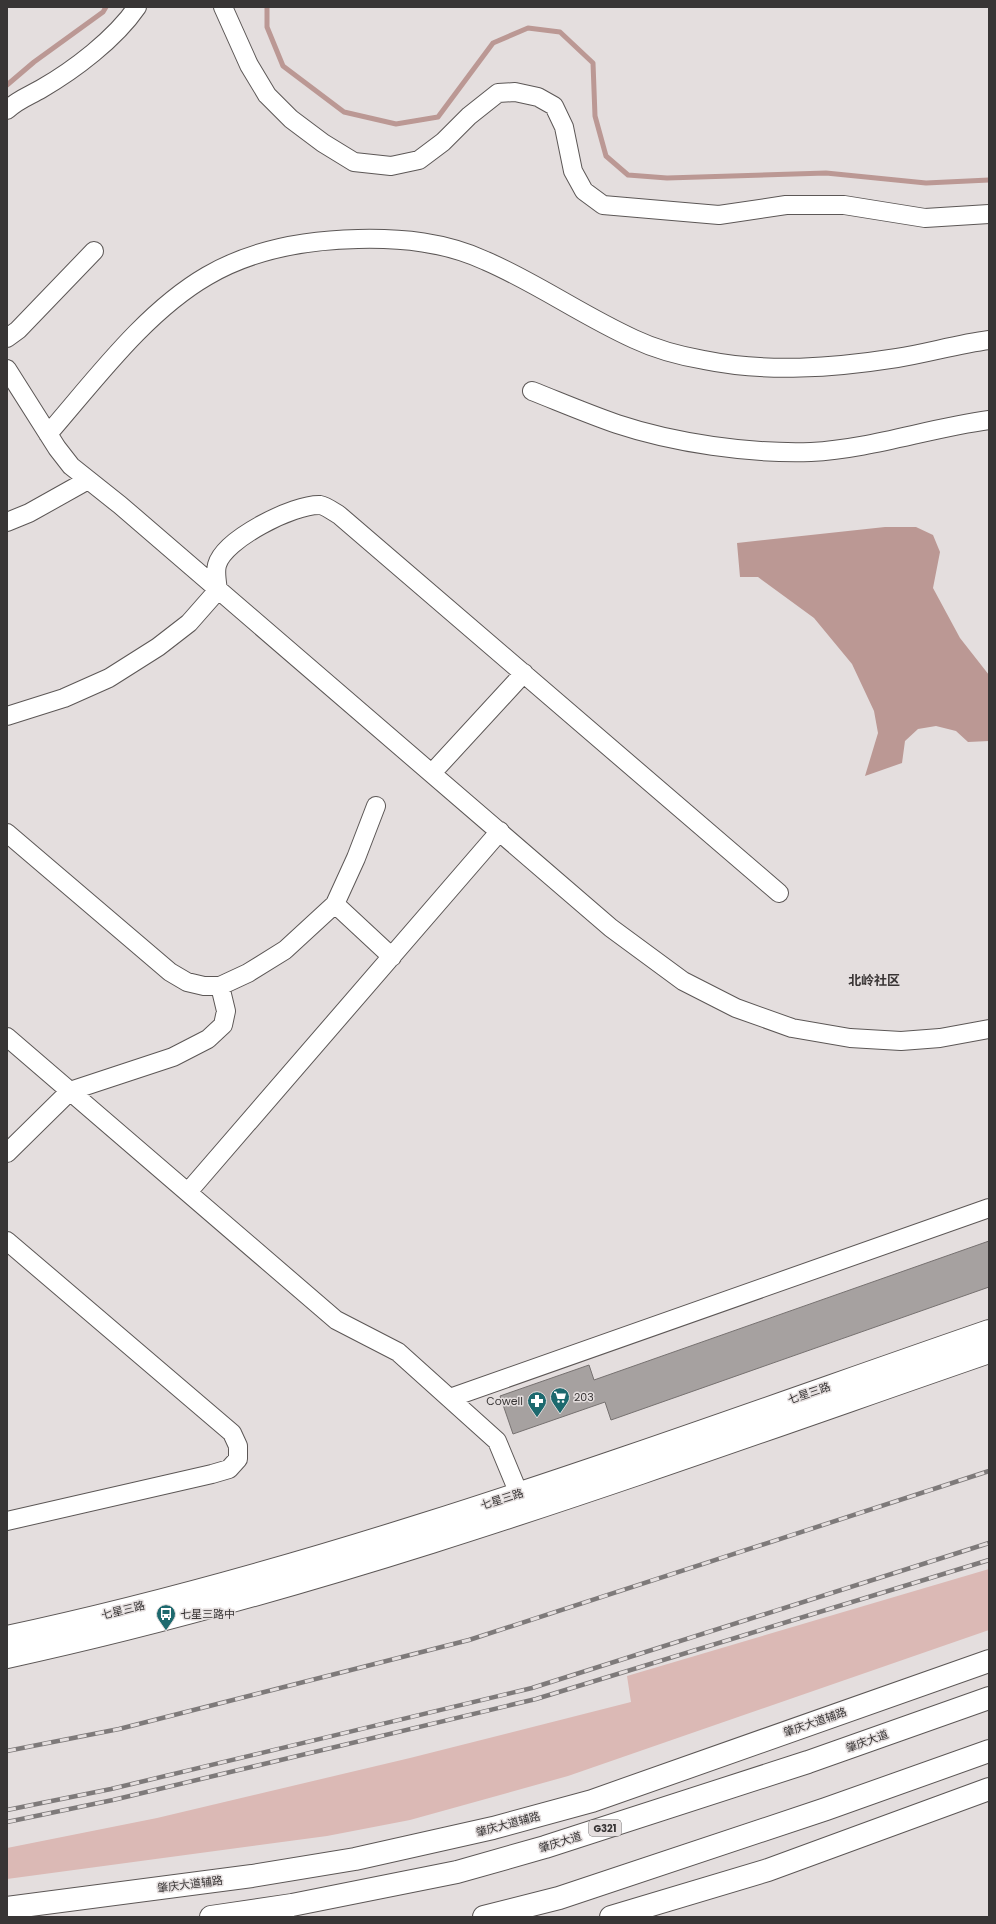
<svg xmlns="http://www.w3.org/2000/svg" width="996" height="1924" font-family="Poppins,'Noto Sans SC',sans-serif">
<rect width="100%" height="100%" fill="#e4dede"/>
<path fill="#dbb9b5" d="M989 1569V1630L568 1776 410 1820 327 1836 7 1879V1848L157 1818 410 1758 631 1702 627 1676Z"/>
<path fill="#bb9894" d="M885 527H916L933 535 940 552 933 588 960 638 989 675V741L968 742 956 731 936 726 918 729 905 741 902 763 865 776 878 733 874 711 852 664 814 618 758 577H740L737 543Z"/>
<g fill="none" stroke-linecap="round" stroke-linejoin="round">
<path stroke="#bb9894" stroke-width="5" d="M267 7V27L283 66 344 112 396 124 438 117 493 43 528 28 560 32 593 63 595 116 606 156 628 175 667 178 826 173 926 183 989 180
M7 85 34 62 103 12 106 7"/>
</g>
<path fill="#a6a1a0" stroke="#767170" d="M989 1241V1287L611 1420 605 1402 513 1434 500 1396 589 1365 594 1380Z"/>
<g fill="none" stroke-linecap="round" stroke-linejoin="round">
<g stroke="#5c5756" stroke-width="20">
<path id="street" d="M223 7 249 65 267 95 291 119 323 143 354 162 391 166 419 160 443 142 469 116 498 93 515 92 538 97 554 106 564 127 573 171 584 191 603 205 719 215 786 205H844L925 218 989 214
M7 110C17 100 29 96 41 89 74 70 115 39 137 7
M7 338 18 330 94 251
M7 369 57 448 71 466 120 505 611 928 683 981 736 1008 792 1028 850 1038 901 1041 940 1038 989 1029
M532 391C560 402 588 414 617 424 674 443 750 454 811 452 871 449 929 428 989 420
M48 434C95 380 145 312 207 276 253 249 306 240 358 239 402 238 445 242 486 261 537 283 583 316 634 339 655 349 681 356 704 360 767 373 833 368 897 358 928 353 958 344 989 340
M7 522 29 513 88 480
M7 716 64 698 109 678 158 647 189 623 218 590C217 583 215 572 217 565 224 539 294 504 320 505 326 506 334 512 339 515L779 893
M432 773 524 673
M7 833 170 972 187 982 204 986H220L248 973 285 950 335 904 356 858 376 806
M335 904 392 957
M7 1037 336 1320 398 1352 497 1441 524 1506
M7 1153 70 1091 173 1057 208 1039 223 1025 226 1011 220 986
M188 1192 500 831
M7 1241 232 1433 238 1446V1459L229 1469 212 1474 7 1521
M450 1398 989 1208"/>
</g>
<g stroke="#5c5756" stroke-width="24">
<path id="secondary" d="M7 1637C343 1565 665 1443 989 1331
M7 1657C343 1584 665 1464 989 1352
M7 1908 252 1876 355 1859 493 1828 592 1801 989 1661
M611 1917 768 1870 989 1789"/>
</g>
<g stroke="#5c5756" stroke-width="24">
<path id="highway" d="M211 1917 292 1905 457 1872 545 1847 808 1762 989 1698
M484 1917 559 1898 826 1809 989 1751"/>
</g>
<use href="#street" stroke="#fff" stroke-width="18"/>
<use href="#secondary" stroke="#fff" stroke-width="22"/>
<use href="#highway" stroke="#fff" stroke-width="22"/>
<g stroke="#7e7a7a" stroke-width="4.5">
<path id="rail" d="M7 1751 119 1729 469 1640 989 1471
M7 1810 111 1789 532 1688 989 1543
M7 1822 113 1800 536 1699 989 1560"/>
</g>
<use href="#rail" stroke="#e4dede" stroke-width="3" stroke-dasharray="9" stroke-linecap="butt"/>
</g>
<defs>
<g id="supermarket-pin" transform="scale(1)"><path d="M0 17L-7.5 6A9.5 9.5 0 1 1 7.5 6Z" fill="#1d696e" stroke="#e4dede"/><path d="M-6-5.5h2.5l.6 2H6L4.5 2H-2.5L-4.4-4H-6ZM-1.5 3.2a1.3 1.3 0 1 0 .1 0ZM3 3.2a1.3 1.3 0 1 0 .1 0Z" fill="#fff"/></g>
<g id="pharmacy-pin" transform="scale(1)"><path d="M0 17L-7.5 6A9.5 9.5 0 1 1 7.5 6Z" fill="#1d696e" stroke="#e4dede"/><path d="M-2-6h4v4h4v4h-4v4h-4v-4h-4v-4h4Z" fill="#fff"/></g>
<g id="bus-pin" transform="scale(1)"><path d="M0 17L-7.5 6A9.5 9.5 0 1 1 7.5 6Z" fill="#1d696e" stroke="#e4dede"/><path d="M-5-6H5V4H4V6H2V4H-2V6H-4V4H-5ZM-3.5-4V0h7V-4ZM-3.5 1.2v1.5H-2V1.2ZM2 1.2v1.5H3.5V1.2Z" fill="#fff"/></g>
</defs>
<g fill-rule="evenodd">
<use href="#supermarket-pin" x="560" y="1397"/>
<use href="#pharmacy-pin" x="537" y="1401"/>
<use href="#bus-pin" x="166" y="1614"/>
</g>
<g text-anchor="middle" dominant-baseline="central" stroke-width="3" stroke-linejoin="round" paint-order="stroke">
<rect fill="#e4dede" stroke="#6c6868" stroke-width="1" x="589" y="1820" width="32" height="16" rx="3"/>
<g font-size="10" font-weight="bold" fill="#383535">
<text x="605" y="1828">G321</text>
</g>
<g font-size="11" fill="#383535" stroke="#e4dede">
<text transform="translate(809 1393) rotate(-19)">七星三路</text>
<text transform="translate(502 1499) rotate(-18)">七星三路</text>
<text transform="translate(123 1610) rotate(-14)">七星三路</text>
<text transform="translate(815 1722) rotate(-19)">肇庆大道辅路</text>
<text transform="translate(867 1741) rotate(-20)">肇庆大道</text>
<text transform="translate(508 1824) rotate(-15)">肇庆大道辅路</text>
<text transform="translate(560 1842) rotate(-17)">肇庆大道</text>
<text transform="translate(190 1884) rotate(-7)">肇庆大道辅路</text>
</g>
<g font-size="11" fill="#383535" stroke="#e4dede" text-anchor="start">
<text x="574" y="1397">203</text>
<text x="523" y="1401" text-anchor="end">Cowell</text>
<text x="180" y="1614">七星三路中</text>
</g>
<g font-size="13" font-weight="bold" fill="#393434" stroke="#e4dede">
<text x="874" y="980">北岭社区</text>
</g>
</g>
<rect width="996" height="1924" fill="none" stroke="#383535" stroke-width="16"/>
</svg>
